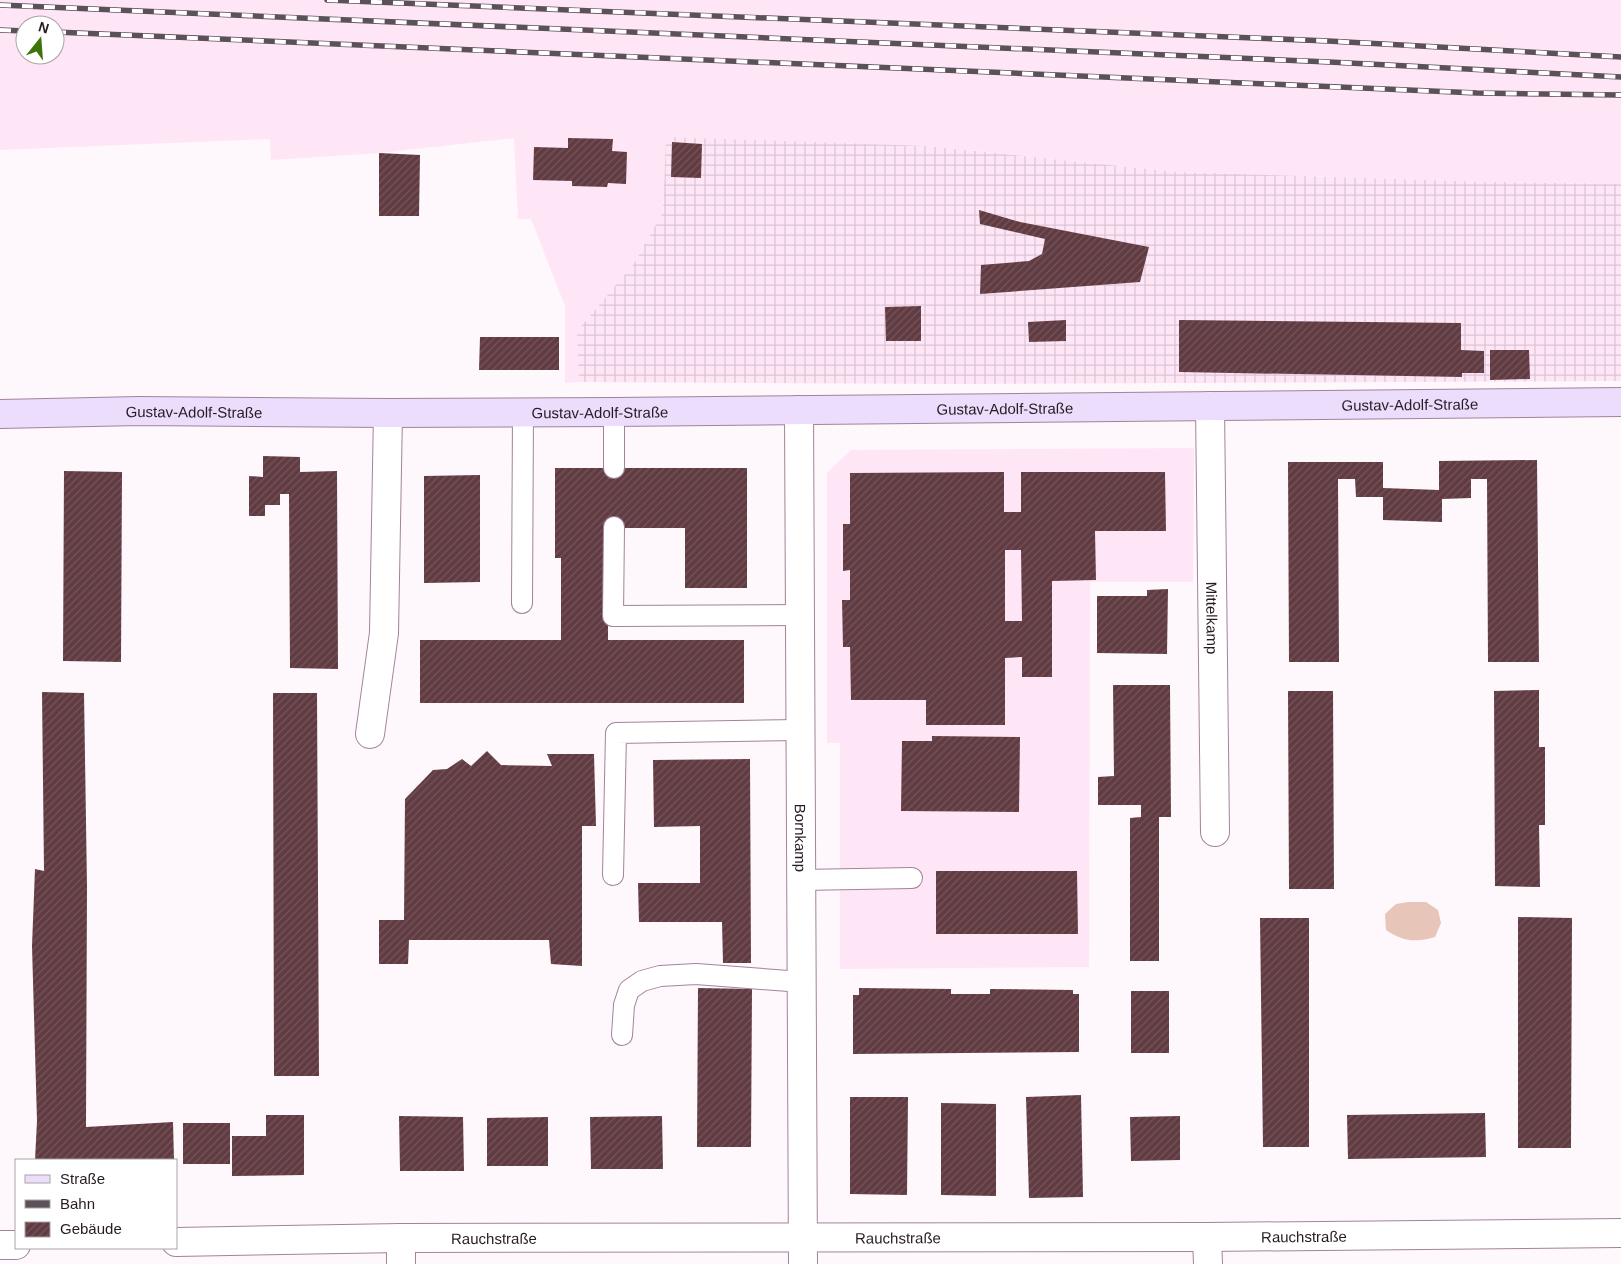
<svg xmlns="http://www.w3.org/2000/svg" width="1621" height="1264" font-family="Helvetica,sans-serif">
<defs>
<pattern id="industrial-grid" width="8" height="8" patternUnits="userSpaceOnUse" patternTransform="scale(1.25)"><rect width="8" height="8" fill="#ffe6f7"/><path d="M0 4h8M4 0v8" fill="none" stroke="#dbc5d4"/></pattern>
<pattern id="building-hatch" width="6" height="6" patternUnits="userSpaceOnUse" patternTransform="scale(1.25)"><rect width="6" height="6" fill="#613b42"/><path d="M-1 1l2-2M0 6l6-6M5 7l2-2" fill="none" stroke="#74555b"/></pattern>
</defs>
<rect width="100%" height="100%" fill="#fef7fc"/>
<path fill="#ffe6f7" fill-rule="evenodd" d="M0 0H1621V184L1488 182 1176 172 927 146 666 138 663 212 633 265 578 330 579 382 565 383V306L531 219H518L514 138 379 153 271 160 270 139 0 150ZM25 25H55V55H25Z
M1194 448 1193 582H1090L1089 967 840 969V743H827V473L851 450Z"/>
<path fill="url(#industrial-grid)" d="M666 137 927 146 1176 172 1488 182 1621 184V381L954 384 579 382 577 331 633 265 663 212Z"/>
<path fill="#e7c5b9" d="M1408 902H1426L1438 910 1441 923 1435 937C1415 943 1402 941 1386 930L1385 914 1396 904Z"/>
<path fill="url(#building-hatch)" fill-rule="evenodd" d="M568 138 613 139 612 151 627 152 626 184 608 183 607 187 572 186V181L533 180 534 147 568 148Z
M672 142 702 144 701 178 671 177Z
M379 153 420 155 419 216H379Z
M979 210 1020 222 1149 247 1140 282 980 294 981 265 1029 261 1042 254 1045 239 980 224Z
M921 306V341H886L885 307Z
M1066 320V341L1029 342 1028 322Z
M1179 320 1461 323V350L1484 351V373H1462V377L1179 372Z
M480 337H559V370H479Z
M1490 350H1529L1530 379 1490 380Z
M263 456 300 457V472L337 471 338 669 290 668 289 494H280V505H265V516H249V476L263 477Z
M1537 460 1539 662H1488L1487 479H1471V498L1442 499V522L1383 520V497H1356L1355 479H1338L1339 662H1289L1288 462H1383V488L1439 490V461Z
M555 468H747V588H685V528H604V558H608V640H744V703H420V640H561V558H555Z
M64 471 122 472 121 662 63 661Z
M1004 472V512H1021V472H1165L1166 531H1095L1096 580 1052 581V677H1022V657L1005 658V725H926V700H851L850 647H843L842 600H850V570L843 571V524H850V473ZM1005 550H1021L1022 621H1005Z
M480 475V582L424 583V476Z
M1168 589 1167 654 1097 653V596H1147V590Z
M1113 685H1170L1171 817H1159V961H1130V818L1141 817V805H1098V777L1114 776Z
M1539 690V747H1545V825H1539L1540 887 1495 886 1494 691Z
M1288 691H1333L1334 889H1289Z
M42 692 84 693 87 886 86 1127 173 1122 174 1160H35L37 1121 32 946 35 869 44 871Z
M273 693H317L319 1076H274Z
M932 736 1020 737 1019 812 901 811 902 741H932Z
M487 751 501 765 552 766 547 754H594L596 826H582V966L551 964 549 940H409L408 964H379V920H404L405 799 433 770 447 769 462 759 471 766Z
M750 759 751 963H723L722 922H639L638 883H700V826L654 827 653 760Z
M936 871H1077L1078 934H936Z
M1518 917 1572 918 1571 1148H1518Z
M1260 918H1309V1147H1263Z
M698 988 752 989 751 1147H697Z
M859 988 951 989V994H990V989L1073 990V994H1079V1052L853 1054V995H859Z
M1131 991H1169V1053H1131Z
M1081 1095 1083 1197 1029 1198 1026 1097Z
M850 1097H908L907 1195 850 1194Z
M941 1103 996 1104V1196L941 1195Z
M1485 1113 1486 1157 1348 1159 1347 1115Z
M266 1115H304V1175L232 1176V1136H266Z
M399 1116 463 1117 464 1171H400Z
M662 1116 663 1169H591L590 1117Z
M1180 1116V1160L1131 1161 1130 1117Z
M548 1117V1166H487V1118Z
M183 1123H230V1164H183Z"/>
<g fill="none" stroke-linecap="round" stroke-linejoin="round">
<g stroke="#a2839a" stroke-width="22">
<path id="lane" d="M614 412V468
M614 527 613 616 800 615
M522 603 523 412
M613 875 616 733 800 730
M801 880 912 878
M622 1035 624 1005 629 990 642 981 660 976 696 974 802 982"/>
</g>
<g stroke="#a2839a" stroke-width="30">
<g id="street">
<path id="s1" d="M1210 406 1215 832"/>
<path id="s2" d="M799 410 803 1264"/>
<path d="M370 734 384 633 388 413"/>
<path d="M1207 1237 1208 1264"/>
<path id="s3" d="M176 1242 401 1238 1207 1237 1621 1233"/>
<path d="M0 1245H16"/>
<path d="M401 1264V1238"/>
</g>
</g>
<g stroke="#a2839a" stroke-width="30">
<g id="secondary">
<path id="s4" d="M0 414 139 411 388 413 614 412 1621 402"/>
</g>
</g>
<use href="#lane" stroke="#fff" stroke-width="20"/>
<use href="#street" stroke="#fff" stroke-width="28"/>
<use href="#secondary" stroke="#ebddfb" stroke-width="28"/>
<g stroke="#5c5159" stroke-width="5.5">
<path id="rail" d="M327 0 1328 41 1621 57
M0 5 1329 62 1621 77
M0 30 25 31
M55 32 1477 93 1621 95"/>
</g>
<use href="#rail" stroke="#fff" stroke-width="4" stroke-dasharray="11" stroke-linecap="butt"/>
</g>
<g text-anchor="middle" dominant-baseline="central" stroke-width="5" stroke-linejoin="round" paint-order="stroke">
<g font-size="15" fill="#271b24" stroke="#fff">
<text stroke="none"><textPath href="#s4" startOffset="1410">Gustav-Adolf-Straße</textPath></text>
<text stroke="none"><textPath href="#s4" startOffset="1005">Gustav-Adolf-Straße</textPath></text>
<text stroke="none"><textPath href="#s4" startOffset="600">Gustav-Adolf-Straße</textPath></text>
<text stroke="none"><textPath href="#s4" startOffset="194">Gustav-Adolf-Straße</textPath></text>
<text stroke="none"><textPath href="#s1" startOffset="212">Mittelkamp</textPath></text>
<text stroke="none"><textPath href="#s2" startOffset="428">Bornkamp</textPath></text>
<text stroke="none"><textPath href="#s3" startOffset="1128">Rauchstraße</textPath></text>
<text stroke="none"><textPath href="#s3" startOffset="722">Rauchstraße</textPath></text>
<text stroke="none"><textPath href="#s3" startOffset="318">Rauchstraße</textPath></text>
</g>
</g>
<rect x="15" y="1159" width="162" height="90" fill="#ffffff" stroke="#a9a4a7"/>
<rect x="25" y="1175" width="25" height="8" fill="#ebddfb" stroke="#a9a4a7"/>
<text x="60" y="1184" font-size="15" fill="#271b24">Straße</text>
<rect x="25" y="1200" width="25" height="8" fill="#5c5159" stroke="#a9a4a7"/>
<text x="60" y="1209" font-size="15" fill="#271b24">Bahn</text>
<rect x="25" y="1222" width="25" height="15" fill="url(#building-hatch)" stroke="#a9a4a7"/>
<text x="60" y="1234" font-size="15" fill="#271b24">Gebäude</text>
<g transform="translate(40 40) rotate(17)"><circle r="24" fill="#ffffff" stroke="#a9a4a7"/>
<path d="M0-4L9 19L0 12L-9 19Z" fill="#3c7507"/>
<text y="-8" font-size="14" font-weight="bold" text-anchor="middle" fill="#271b24">N</text>
</g>
</svg>
